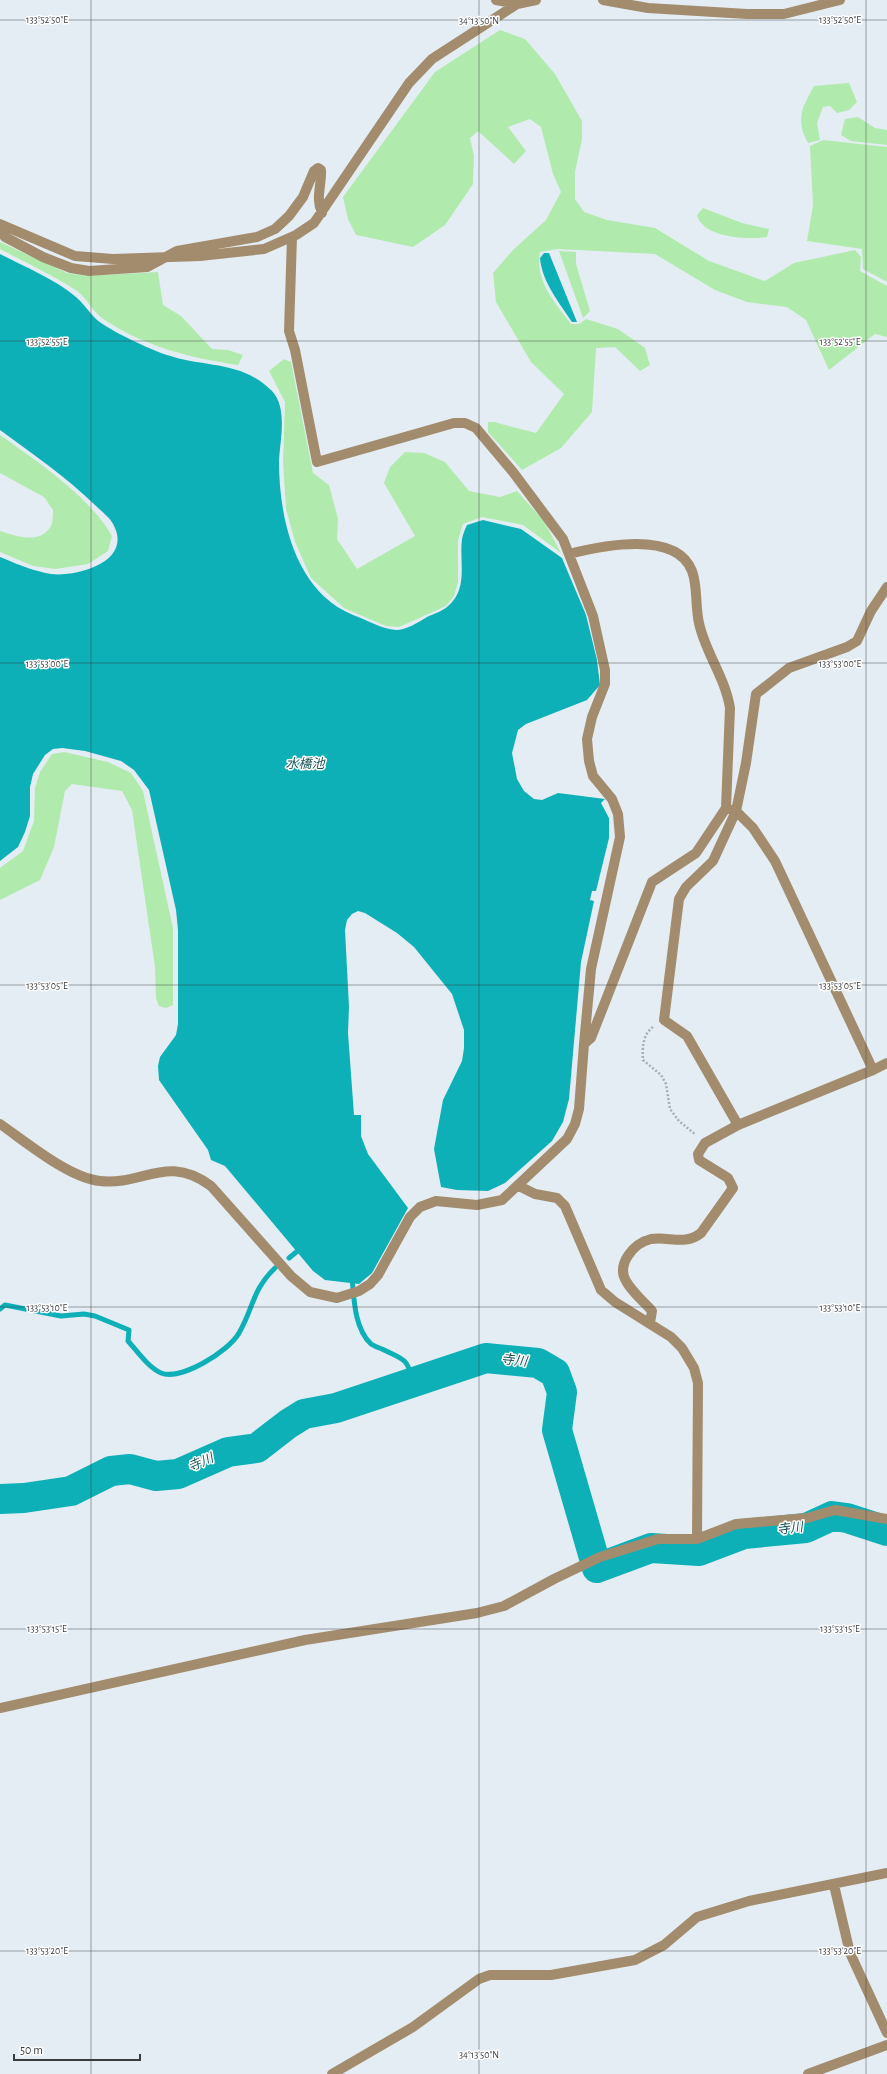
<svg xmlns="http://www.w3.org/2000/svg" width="887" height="2074" font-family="'Alegreya Sans','Noto Sans JP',sans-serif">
<rect width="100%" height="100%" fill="#e4edf3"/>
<path fill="#b0ebad" d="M500 30 525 39 555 74 582 121V139L575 172V199L584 212 607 220 655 228 709 261 765 281 794 263 855 250 861 257 860 271 887 286V337L875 334 829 370 806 320 787 307 747 302 715 290 655 254 558 249 540 252C535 282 554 301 571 324H579L586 319 618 329 645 348 650 365 640 371 615 347 596 348 592 412 561 448 522 470 488 432V422H494L536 433 564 394 531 362 496 302 493 273 513 250 546 220 561 192 553 174 541 127 530 119 508 127 526 151 514 164 478 131 470 138 474 156 473 184 445 225 413 247 356 235 348 219 343 197 435 72Z
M849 83 857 102 849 110 837 113 830 106 823 107 817 123 820 140 808 143C795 119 802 108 814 86Z
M858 117 875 128 887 130V145L851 141 841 135 845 119Z
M823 140 887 147V282L863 269 862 249 807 241 813 205 810 146Z
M703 208 742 223 769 229 767 237C748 240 703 238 697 215Z
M0 242 67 273 87 276 158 272 163 305 181 316 212 349 228 350 243 355 238 365C191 358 142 346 102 318 92 311 87 298 77 291 53 275 26 263 0 249Z
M559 251 576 252V264L590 311 583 318Z
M284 359 291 362 313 473 329 485 338 519 337 539 357 569 415 536 384 483 390 467 405 452 424 453 445 462 469 491 500 497 517 491 544 521 561 553 523 525 482 517 463 524 458 540V582L454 596 446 606 399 627 386 626 344 608 311 578 295 542 286 509 283 462 285 402 269 371Z
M0 435C37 461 90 497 112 536L108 551 88 564 55 569 33 566 0 552V531C16 536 40 545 51 526 53 522 53 515 53 510L44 497 0 473Z
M64 752 108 762 131 773 143 791 173 928V1005L166 1008 159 1006 156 998 155 967 132 810 122 791 72 784 65 791 54 847 40 880 0 900V868L23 851 34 821 35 788 40 772 52 754Z"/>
<path fill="#0db0b7" d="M544 253H549L577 322H572C559 302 542 282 540 258Z
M0 254C25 267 55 279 76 297 83 303 89 312 96 319 108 330 151 350 167 355 205 368 241 360 272 391 288 408 280 440 279 461 279 518 295 591 353 615 367 620 382 629 396 630 406 630 419 622 427 617 434 614 442 611 447 607 469 589 459 563 462 539 463 534 465 529 467 525L483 520 521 529 562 558 586 615 597 660 600 685 587 700 526 724 518 730 512 753 517 779 524 791 534 799 542 800 558 793 605 799 601 803 609 818V838L596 891H592L590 900 594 901 581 962 569 1099 563 1122 552 1141 505 1183 488 1191 457 1190 441 1187 434 1149 443 1100 462 1061 464 1048V1030L452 994 414 947 397 933 365 913 358 911 352 914 347 920 345 930 349 1007 348 1033 354 1115H361V1136L368 1154 408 1208 372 1273 359 1284 325 1280 313 1271 225 1166 211 1160 208 1150 159 1080 158 1066 160 1057 176 1035 178 1024V930L176 910 149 790 134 770 121 761 85 751 62 748 53 749 45 755 33 774 30 787V816L25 832 18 847 0 861V557C17 564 33 571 51 574 76 577 130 563 115 528 112 519 102 512 95 505 66 477 33 454 0 430Z"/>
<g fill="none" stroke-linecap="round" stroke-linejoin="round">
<path stroke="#0db0b7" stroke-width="5" d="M289 1258 300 1249
M352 1277C354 1298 354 1328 371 1344 374 1346 379 1348 382 1349 404 1360 407 1357 413 1382
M0 1309 5 1305 61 1316 84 1314 95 1316 129 1330 128 1341C137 1351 148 1367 161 1373 181 1381 229 1351 239 1333 254 1307 252 1290 275 1268"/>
<path stroke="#0db0b7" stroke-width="30" d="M0 1499 24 1498 71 1491 111 1471 130 1469 156 1476 178 1474 228 1452 257 1448 288 1424 304 1414 336 1408 486 1358 538 1363 555 1373 562 1392 557 1430 597 1568 651 1548 699 1551 744 1534 806 1528 832 1516 847 1518 887 1531"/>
<path stroke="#a7aeb3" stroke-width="2.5" stroke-dasharray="2 2" stroke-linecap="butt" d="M653 1027C643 1034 642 1048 643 1060L661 1075 666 1084 670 1109 679 1121 696 1135"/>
<path stroke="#a38c6d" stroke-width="10" d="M496 0 517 4 536 0
M603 0 648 8 747 14H784L840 0
M0 224 75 256 113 259 200 256 264 249 296 235 314 223 409 83 432 59 517 4
M0 231 5 237 43 257 71 268 89 271 147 267 177 251 257 237 275 229 289 216 303 197 314 171 318 168 321 170C322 186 315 197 322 213
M292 237 289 331 295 350 317 462 454 423H465L476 428 513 472 563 539 593 616 605 670V684L592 717 587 739 589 761 593 776 612 799 618 814 620 837 591 969 584 1044
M569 554C601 546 676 530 692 571 698 587 695 606 699 623 705 652 725 677 730 708L726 808
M873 1070 738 1125 687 1036 664 1020 679 899 686 887 713 861 736 811 746 763 756 694 789 668 847 647 857 641 871 611 887 587
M0 1124C26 1142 69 1178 100 1181 143 1186 167 1153 211 1186L291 1276 310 1292 337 1298 359 1291 370 1284 378 1275 410 1217 420 1207 436 1201 477 1205 502 1200 567 1139 575 1124 579 1109 584 1044 591 1038 652 882 696 853 726 808 736 811 753 828 775 861 873 1070 887 1063
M519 1186 535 1194 557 1198 565 1206 601 1290 615 1302 671 1337 682 1348 694 1368 698 1383 697 1539
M650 1323 652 1311C644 1302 632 1292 626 1281 616 1264 634 1243 651 1239 669 1236 685 1246 701 1233L733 1188 728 1178 699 1160 698 1154 705 1143 738 1125
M0 1708 305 1640 477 1613 504 1606 554 1579 600 1557 658 1539H697L736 1524 807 1518 835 1510 887 1519
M834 1885 850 1953 887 2033
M332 2074 413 2027 479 1979 490 1975H551L635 1960 664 1945 697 1917 749 1901 887 1873
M808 2074 887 2045"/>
</g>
<path fill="none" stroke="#393c3f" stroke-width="1" stroke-opacity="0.45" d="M91 0V2074M479 0V2074M866 0V2074M0 20H887M0 341H887M0 663H887M0 985H887M0 1307H887M0 1629H887M0 1951H887"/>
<g text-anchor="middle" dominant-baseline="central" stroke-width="3" stroke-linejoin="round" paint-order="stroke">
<g font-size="13" font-style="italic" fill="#1c5558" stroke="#fff">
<text x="305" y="764">水橋池</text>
<text transform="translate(514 1361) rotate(6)">寺川</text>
<text transform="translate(201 1463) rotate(-24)">寺川</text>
<text transform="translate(790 1529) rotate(-7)">寺川</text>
</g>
</g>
<g font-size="10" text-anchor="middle" fill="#393c3f" stroke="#fff" stroke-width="3" stroke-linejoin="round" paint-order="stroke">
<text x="840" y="23">133°52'50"E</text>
<text x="47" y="23">133°52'50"E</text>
<text x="479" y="24">34°13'50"N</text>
<text x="840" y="345">133°52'55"E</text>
<text x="47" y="345">133°52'55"E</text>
<text x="47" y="667">133°53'00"E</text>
<text x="840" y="667">133°53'00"E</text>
<text x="840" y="989">133°53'05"E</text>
<text x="47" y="989">133°53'05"E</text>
<text x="47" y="1311">133°53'10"E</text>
<text x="840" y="1311">133°53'10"E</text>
<text x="840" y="1632">133°53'15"E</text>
<text x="47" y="1632">133°53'15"E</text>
<text x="840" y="1954">133°53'20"E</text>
<text x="47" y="1954">133°53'20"E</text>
<text x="479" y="2058">34°13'50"N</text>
</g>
<path d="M14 2054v6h126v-6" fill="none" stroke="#393c3f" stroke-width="2"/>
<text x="20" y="2054" font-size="12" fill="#393c3f" stroke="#ffffff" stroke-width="3" paint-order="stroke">50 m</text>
</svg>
